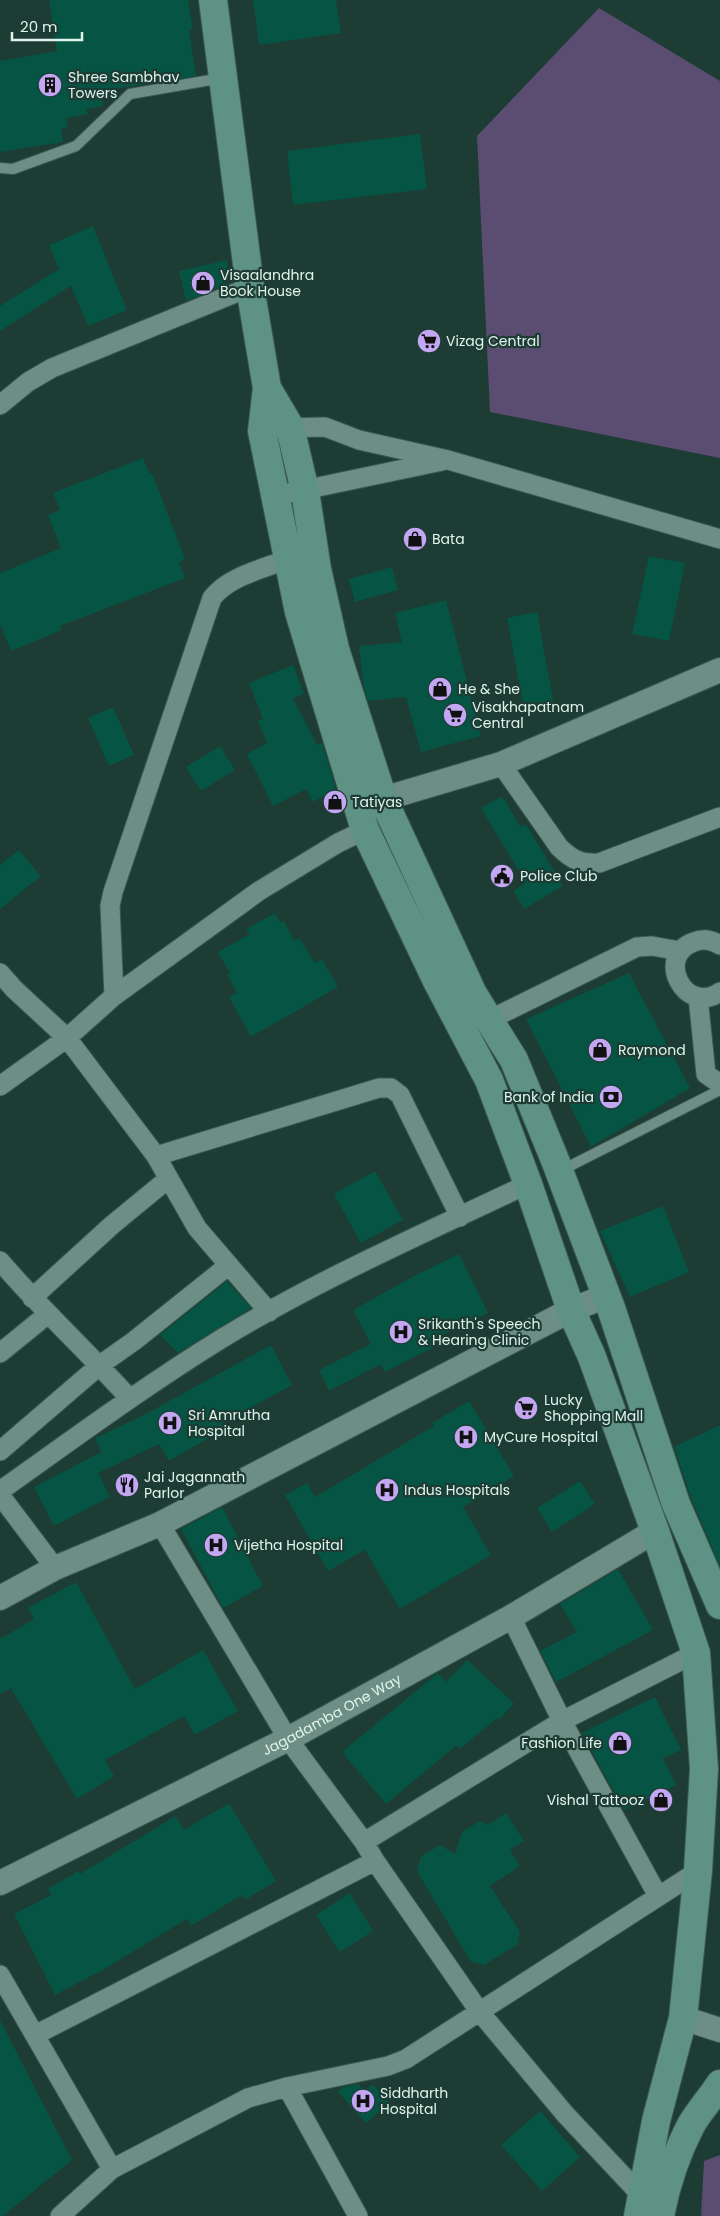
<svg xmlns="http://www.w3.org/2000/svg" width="720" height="2216" font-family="Poppins,sans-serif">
<rect width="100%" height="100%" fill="#1d3c34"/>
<path fill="#5a4d71" d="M599 8 720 81V458L490 412 477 136Z
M720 2155V2216H701L704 2161Z"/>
<path fill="#065444" d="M49 0H188L193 29 189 30 196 76 101 91 103 106 86 109 88 114 66 118 68 127 61 129 63 142 0 152V61L57 51Z
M253 0H336L341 33 259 45Z
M420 134 427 189 293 205 287 151Z
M93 226 127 310 88 326 71 286 0 331V306L59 269 49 245Z
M227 260 229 278 223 286 186 301 179 271Z
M143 458 150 474 152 473 185 559 179 562 185 578 60 626 62 630 11 651 0 624V573L61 548 48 515 60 510 53 493Z
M649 556 685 563 669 641 632 634Z
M392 567 398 590 355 602 349 579Z
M446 600 481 736 421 752 406 697 368 701 364 688 359 646 402 642 395 613Z
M537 612 554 705 524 710 507 618Z
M293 665 304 694 293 698 317 745 322 743 336 789 313 802 306 789 273 806 247 754 267 743 258 721 263 719 249 683Z
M113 707 134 755 109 766 88 718Z
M220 746 235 770 201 791 186 767Z
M502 796 521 827 526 824 563 886 524 909 513 891 526 883 481 808Z
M19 850 41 876 0 909V865Z
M275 913 280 923 284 921 294 941 300 938 314 963 322 959 338 987 251 1037 229 997 237 993 227 975 230 974 218 952 250 934 246 929Z
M629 973 690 1088 591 1147 526 1019Z
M375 1171 403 1220 361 1243 334 1194Z
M663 1206 689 1272 630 1297 600 1231Z
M459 1254 488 1313 431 1340 434 1347 385 1372 381 1364 329 1391 319 1370 371 1344 353 1310 414 1276Z
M227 1281 251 1308 178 1353 160 1335Z
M271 1345 292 1385 221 1424 224 1429 169 1461 159 1444 98 1473 110 1497 54 1526 34 1487 101 1452 95 1438 142 1416Z
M469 1401 514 1476 463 1507 491 1555 400 1609 365 1550 328 1571 285 1495 307 1483 315 1497 434 1426 432 1423Z
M720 1425V1566L691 1498 674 1447Z
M580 1481 595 1504 552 1532 537 1508Z
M222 1507 263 1586 223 1608 181 1529Z
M618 1569 653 1630 556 1682 540 1651 577 1632 560 1604Z
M76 1582 135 1689 203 1650 238 1711 195 1735 184 1716 105 1760 114 1776 77 1799 11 1688 0 1694V1639L34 1619 28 1608Z
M467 1660 514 1703 499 1720 497 1718 460 1749 457 1745 386 1804 342 1752 438 1673 446 1682Z
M655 1697 681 1750 663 1758 676 1785 624 1810 582 1733Z
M229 1803 276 1881 245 1900 242 1895 191 1926 187 1919 101 1971 55 1995 14 1914 51 1895 48 1889 78 1871 80 1874 176 1816 184 1830Z
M506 1813 524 1841 510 1850 520 1866 490 1886 520 1932 517 1945 484 1965 471 1962 417 1871 421 1856 440 1845 455 1854 462 1832 480 1821 488 1825Z
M350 1893 373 1931 340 1952 316 1915Z
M0 2020 72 2160 3 2216H0Z
M358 2084 365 2091 373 2084 389 2103 366 2123 338 2092 343 2087Z
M540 2111 580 2157 542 2191 501 2145Z"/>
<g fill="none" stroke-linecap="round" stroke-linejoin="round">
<g stroke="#3d5952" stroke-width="12">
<path id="service" d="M0 168 13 169 76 146 130 94 222 78
M560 1171 720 1090"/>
</g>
<g stroke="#3d5952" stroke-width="21">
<path id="minor" d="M0 405 28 382 52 368 250 287
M280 428 325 427 359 440 448 460 720 539
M275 496 442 461
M501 764 559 847C572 860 581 864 599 863L720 817
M720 945C712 940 703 938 694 942 654 956 685 1016 720 992
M0 973 14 989 67 1038 156 1156 197 1228 269 1312
M114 996 110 906 113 892 212 598C229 576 263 569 288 559
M698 997 706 1074 720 1084
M489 1020 637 947 652 946 680 951
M0 1086 67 1038 114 996 259 891 338 843 365 830
M156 1156 379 1088H391L400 1095 460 1217
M0 1261C41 1309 88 1352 130 1399
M32 1298 112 1225 168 1179
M0 1353 48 1314
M0 1451 100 1365 134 1341 229 1265
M0 1491C73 1439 145 1386 221 1339 319 1279 425 1233 528 1184
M0 1495 55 1568
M160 1524 288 1739 364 1842 375 1861 479 2011 565 2114 641 2195
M511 1617 562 1721 658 1896
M364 1842 562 1721 696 1653
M0 1975 112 2169
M35 2035 375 1861
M287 2087 358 2216
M60 2216 112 2169 248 2098 287 2087 388 2066 406 2059 698 1871"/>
</g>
<g stroke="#3d5952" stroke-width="26">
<g id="tertiary">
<path d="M383 799 501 764 720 670"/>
<path d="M0 1598 55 1568 160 1524 571 1310 606 1296"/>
<path id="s1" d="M0 1883 288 1739 511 1617 655 1531"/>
<path d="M683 2018 720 2030"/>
</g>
</g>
<g stroke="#3d5952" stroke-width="30">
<path id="secondary" d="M213 0 250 287 267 388 262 431 299 612 365 830 437 981 489 1080 528 1184 571 1310 592 1357 655 1531 696 1653 704 1769 698 1871 683 2018 656 2121 638 2216
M267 388 290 427 305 491 317 569 335 649 383 799 473 994 514 1060 555 1160 611 1308 676 1504 720 1605
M660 2216C666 2184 676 2154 691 2125 699 2111 711 2098 720 2084"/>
</g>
<use href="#service" stroke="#6d8e84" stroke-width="10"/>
<use href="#minor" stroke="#6d8e84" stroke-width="19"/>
<use href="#tertiary" stroke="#6d8e84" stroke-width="24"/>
<use href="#secondary" stroke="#5e9284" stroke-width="28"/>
</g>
<defs>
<g id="building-disc" transform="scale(1.25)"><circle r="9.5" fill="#c3a7f2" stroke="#1d3c34"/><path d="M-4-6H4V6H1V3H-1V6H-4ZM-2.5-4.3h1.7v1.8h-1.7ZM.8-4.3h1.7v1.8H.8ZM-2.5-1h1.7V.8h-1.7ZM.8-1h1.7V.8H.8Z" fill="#111"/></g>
<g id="shop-disc" transform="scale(1.25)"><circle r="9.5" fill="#c3a7f2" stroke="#1d3c34"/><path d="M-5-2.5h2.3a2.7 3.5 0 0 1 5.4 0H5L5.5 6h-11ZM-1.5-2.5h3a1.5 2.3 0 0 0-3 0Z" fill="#111"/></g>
<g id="supermarket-disc" transform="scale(1.25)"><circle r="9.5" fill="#c3a7f2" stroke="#1d3c34"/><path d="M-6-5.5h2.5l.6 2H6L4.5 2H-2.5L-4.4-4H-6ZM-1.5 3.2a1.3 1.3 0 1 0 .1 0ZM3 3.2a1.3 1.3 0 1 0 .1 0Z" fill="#111"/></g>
<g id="civic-disc" transform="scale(1.25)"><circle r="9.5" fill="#c3a7f2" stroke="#1d3c34"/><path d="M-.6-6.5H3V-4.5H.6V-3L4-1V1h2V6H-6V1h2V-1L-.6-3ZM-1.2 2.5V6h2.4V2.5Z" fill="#111"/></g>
<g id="bank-disc" transform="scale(1.25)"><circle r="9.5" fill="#c3a7f2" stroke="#1d3c34"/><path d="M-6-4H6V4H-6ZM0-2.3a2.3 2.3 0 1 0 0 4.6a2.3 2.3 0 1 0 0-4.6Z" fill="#111"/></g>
<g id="hospital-disc" transform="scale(1.25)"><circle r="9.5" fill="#c3a7f2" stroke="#1d3c34"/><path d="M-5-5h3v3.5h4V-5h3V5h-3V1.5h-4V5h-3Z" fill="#111"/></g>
<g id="restaurant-disc" transform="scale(1.25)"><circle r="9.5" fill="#c3a7f2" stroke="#1d3c34"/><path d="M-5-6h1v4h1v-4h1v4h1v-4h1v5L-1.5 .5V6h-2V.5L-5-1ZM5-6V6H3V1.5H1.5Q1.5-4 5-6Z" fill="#111"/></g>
</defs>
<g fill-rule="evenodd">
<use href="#building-disc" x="50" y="85"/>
<use href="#shop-disc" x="203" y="283"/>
<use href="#supermarket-disc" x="429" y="341"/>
<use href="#shop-disc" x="415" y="539"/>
<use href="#shop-disc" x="440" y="689"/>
<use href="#supermarket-disc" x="455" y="715"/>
<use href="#shop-disc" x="335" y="802"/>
<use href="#civic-disc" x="502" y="876"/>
<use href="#shop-disc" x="600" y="1050"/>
<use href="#bank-disc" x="611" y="1097"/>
<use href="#hospital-disc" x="401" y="1332"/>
<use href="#supermarket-disc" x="526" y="1408"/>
<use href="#hospital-disc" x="170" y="1423"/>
<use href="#hospital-disc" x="466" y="1437"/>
<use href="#restaurant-disc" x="127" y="1485"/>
<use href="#hospital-disc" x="387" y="1490"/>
<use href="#hospital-disc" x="216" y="1545"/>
<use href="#shop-disc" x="620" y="1743"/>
<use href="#shop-disc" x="661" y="1800"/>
<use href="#hospital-disc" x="363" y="2101"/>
</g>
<g text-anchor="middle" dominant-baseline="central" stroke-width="4.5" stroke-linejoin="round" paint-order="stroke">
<g font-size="14" fill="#e1f3ed" stroke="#1d3c34" text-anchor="start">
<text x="68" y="77">Shree Sambhav<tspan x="68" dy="16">Towers</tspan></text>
<text x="220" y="275">Visaalandhra<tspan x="220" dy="16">Book House</tspan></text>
<text x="446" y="341">Vizag Central</text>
<text x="432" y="539">Bata</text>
<text x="458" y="689">He &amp; She</text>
<text x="472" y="707">Visakhapatnam<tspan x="472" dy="16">Central</tspan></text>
<text x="352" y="802">Tatiyas</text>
<text x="520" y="876">Police Club</text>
<text x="618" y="1050">Raymond</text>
<text x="594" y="1097" text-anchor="end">Bank of India</text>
<text x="418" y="1324">Srikanth's Speech<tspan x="418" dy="16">&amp; Hearing Clinic</tspan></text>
<text x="544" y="1400">Lucky<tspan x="544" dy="16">Shopping Mall</tspan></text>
<text x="188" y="1415">Sri Amrutha<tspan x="188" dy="16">Hospital</tspan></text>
<text x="484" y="1437">MyCure Hospital</text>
<text x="144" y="1477">Jai Jagannath<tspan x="144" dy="16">Parlor</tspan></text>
<text x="404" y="1490">Indus Hospitals</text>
<text x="234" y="1545">Vijetha Hospital</text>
<text x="602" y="1743" text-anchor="end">Fashion Life</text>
<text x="644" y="1800" text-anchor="end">Vishal Tattooz</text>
<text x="380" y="2093">Siddharth<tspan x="380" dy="16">Hospital</tspan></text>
</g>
<g font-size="14" fill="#e1f3ed" stroke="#1d3c34">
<text stroke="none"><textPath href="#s1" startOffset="372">Jagadamba One Way</textPath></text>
</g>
</g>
<path d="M12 32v8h70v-8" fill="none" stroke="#e1f3ed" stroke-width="2.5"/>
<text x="20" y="32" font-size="15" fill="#e1f3ed" stroke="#1d3c34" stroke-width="4" paint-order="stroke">20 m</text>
</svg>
